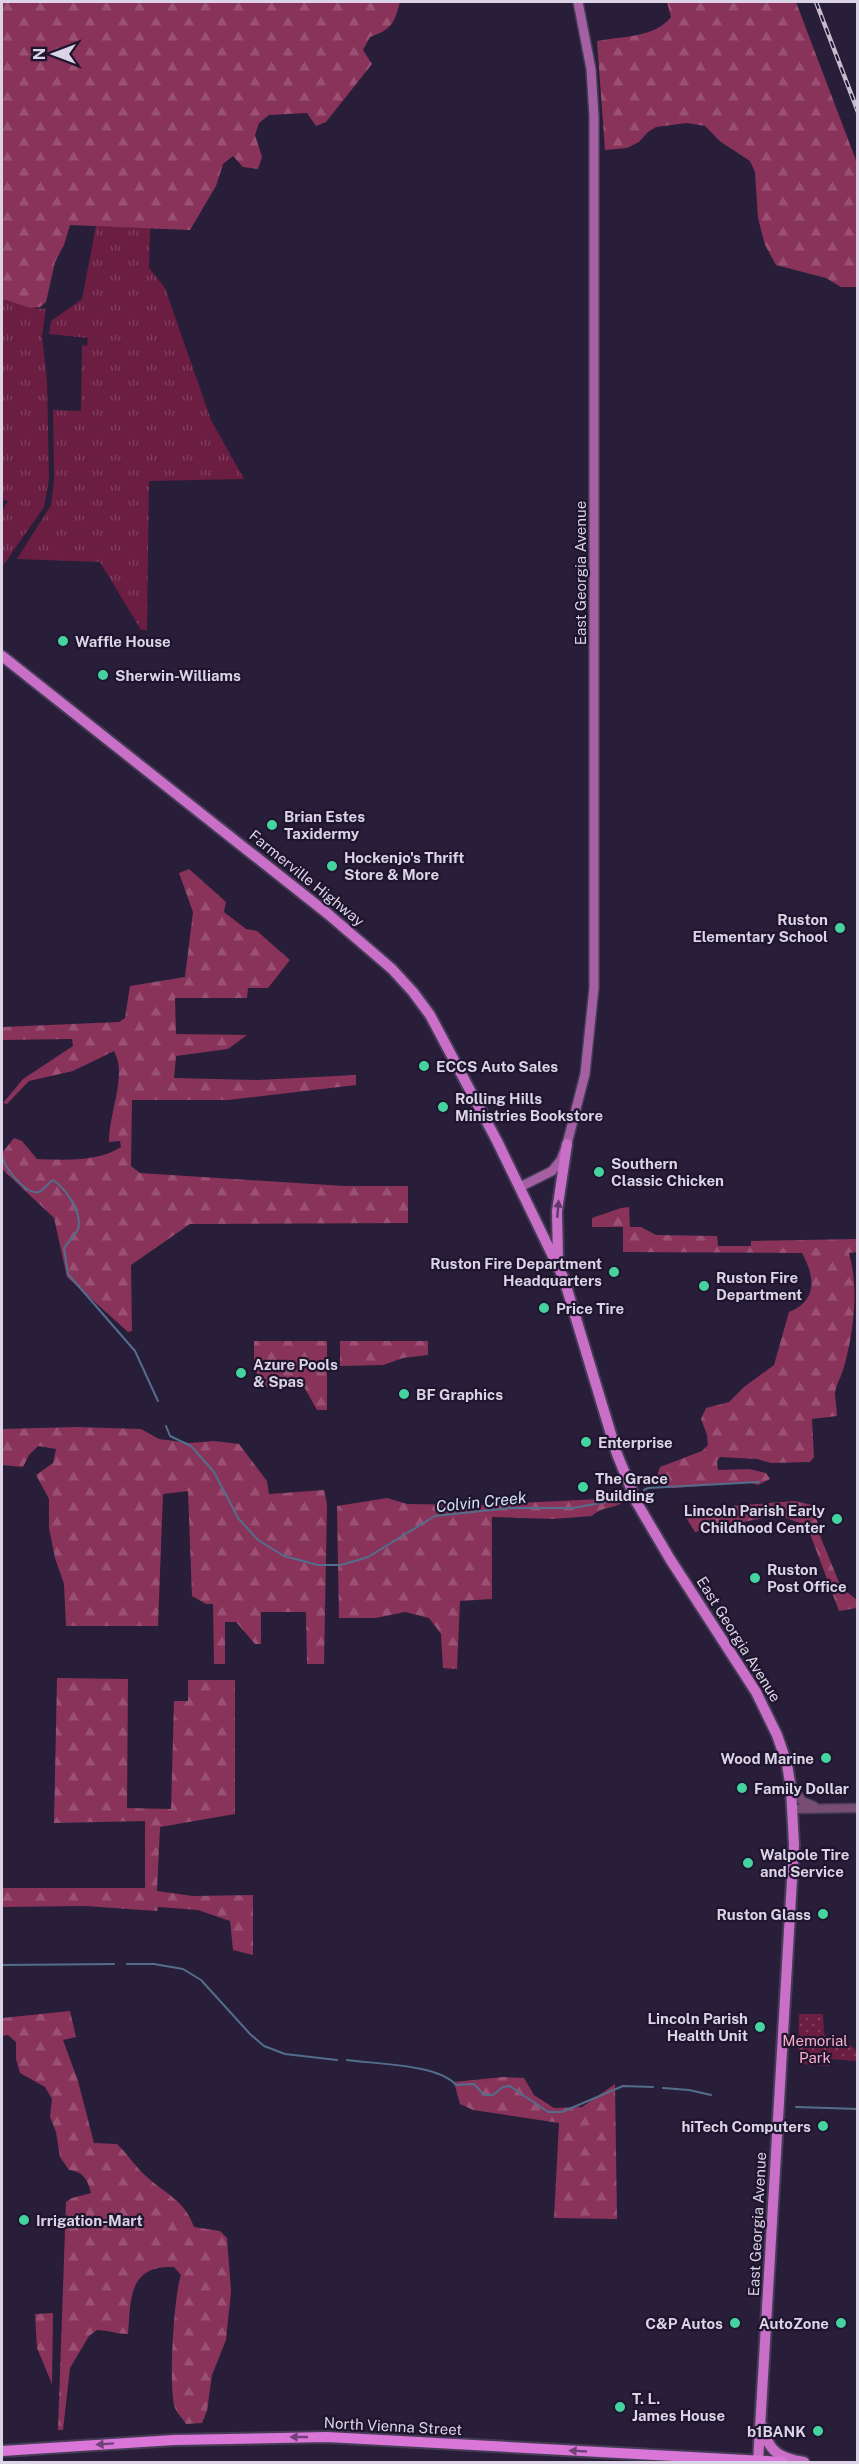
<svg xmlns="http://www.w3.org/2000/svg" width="859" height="2464" font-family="'Public Sans',sans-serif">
<defs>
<pattern id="grass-tufts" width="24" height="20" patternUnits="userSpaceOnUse" patternTransform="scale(1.5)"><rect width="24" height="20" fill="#6b1d42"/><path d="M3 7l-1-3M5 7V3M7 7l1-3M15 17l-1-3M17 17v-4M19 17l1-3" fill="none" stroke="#803d5d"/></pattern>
<pattern id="forest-firs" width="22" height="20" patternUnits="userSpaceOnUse" patternTransform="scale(1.5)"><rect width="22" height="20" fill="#89335a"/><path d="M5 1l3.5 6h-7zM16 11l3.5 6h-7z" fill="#995072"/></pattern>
<pattern id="park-dots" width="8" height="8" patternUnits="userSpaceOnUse" patternTransform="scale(1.5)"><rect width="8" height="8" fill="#6b1d42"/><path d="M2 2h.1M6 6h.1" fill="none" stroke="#803d5d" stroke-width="1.8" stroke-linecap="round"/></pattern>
</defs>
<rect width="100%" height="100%" fill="#281e39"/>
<path fill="url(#grass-tufts)" d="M96 226 150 228 149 268 165 288 211 420 244 479 149 481 147 630H141L100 562 17 559 51 505 54 479 53 410 81 411 82 345 87 346 88 338 49 334 51 321 82 299Z
M6 300 30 308 46 309 42 336 47 381 49 479 44 507 2 567V511L8 501 2 500V301Z"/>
<path fill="url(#forest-firs)" d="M2 2H400C394 24 392 29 370 37L363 50 372 64 326 122 316 126 307 113 269 115 259 123 255 135 262 157 258 169 243 167 233 156 223 164 216 186 190 230 70 225 64 245 55 262 46 302 40 307 30 308 6 300 2 301Z
M667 2H796L857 163V287H841L826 278 776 265 765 245 758 218 755 172 750 161 721 142 705 126 687 123 656 127 648 132 639 142 627 148 605 150 597 41C622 36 655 38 671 17Z
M189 869 226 902 224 912 246 929 257 931 290 960 268 988H248L247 998H175L176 1034 247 1035 228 1049 176 1056 174 1078 258 1080 356 1075V1085L228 1100H132L131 1166 140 1173 344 1186H408V1223L190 1224 131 1265 132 1331 128 1332 67 1277 54 1218 2 1169V1153L14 1138 22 1141 37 1159C63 1160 98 1162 121 1147L120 1141 109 1142C108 1115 128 1075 114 1051L73 1071 29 1081 7 1104 3 1103 23 1079 73 1046 72 1039 2 1040V1027L119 1022 125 1018 130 986 185 977 193 912 179 873Z
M629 1207 630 1227H641L656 1235 717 1236 718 1246H751V1241L857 1239V1252L849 1253C859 1288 854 1331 844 1367 842 1375 836 1385 835 1393 835 1400 837 1409 837 1416L812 1419 814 1457 810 1462 771 1463 757 1459 720 1457 717 1461 718 1470 749 1469 766 1473 770 1479 758 1485 748 1482 674 1488 661 1485 657 1476 660 1467 702 1451 708 1445 707 1435 701 1419 706 1408 729 1402 744 1387 774 1365 789 1312C818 1300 815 1277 802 1253L623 1252V1227H592V1218L621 1208Z
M254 1341H327V1410H317L303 1385 291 1384 260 1388 254 1359Z
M340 1341H428V1355L403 1358 383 1365 340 1366Z
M76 1427 141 1429 159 1439 190 1443 214 1441 239 1444 267 1481 269 1494 324 1490 327 1504 324 1664H307L306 1612H261V1644H255L236 1622H225V1664H214L213 1604H206L192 1596 188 1491 163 1494 158 1626H66L64 1584 55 1558 49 1528V1499L36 1475 53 1463 56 1449 38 1446 29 1455 23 1467 2 1465V1429Z
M387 1498 407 1504 478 1505 622 1498 624 1501C614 1510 604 1505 592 1516L553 1519 492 1517V1599L460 1601 457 1669 443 1668 441 1634 429 1618 405 1612 376 1618H339L337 1506Z
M795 1501 816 1506 818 1531 841 1587 857 1600V1608L839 1611 809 1531 800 1523 778 1515 695 1532 683 1513 718 1507Z
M57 1678 128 1679 127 1808 171 1809 174 1701H188V1680H235V1814L160 1827 157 1891 193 1896 253 1895V1955L233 1950 230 1921 198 1910 158 1907 157 1911 85 1906 2 1907V1888H145V1821L54 1823Z
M70 2011 76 2037 63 2040 78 2081 94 2143 117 2144C128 2154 135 2167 146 2176 166 2195 184 2199 194 2227L220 2231 227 2238 231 2291 226 2340 212 2375 207 2411 202 2423 186 2424C183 2419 177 2413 175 2408 168 2390 174 2294 181 2275L174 2267C128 2265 131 2299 128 2334 117 2334 108 2330 97 2330L89 2336 70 2368 63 2430H58L66 2202 72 2198 91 2193C88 2179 82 2171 69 2170L60 2157 56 2132 50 2117 52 2099 45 2087 20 2073 16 2059V2042L8 2035 2 2036V2018Z
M503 2077 524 2078 534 2095 554 2108 582 2107 615 2084 617 2219 554 2218 559 2123 473 2110 460 2104 454 2082Z
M53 2313 52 2384 37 2348 35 2314Z"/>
<path fill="url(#park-dots)" d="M799 2014H823L824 2034 828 2039 844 2040 857 2051V2061L831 2059 830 2066 798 2064Z"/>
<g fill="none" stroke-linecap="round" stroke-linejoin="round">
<path stroke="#536e8c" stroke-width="2" d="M2 1157C5 1167 25 1195 38 1192 43 1191 48 1183 53 1180 65 1188 83 1212 78 1229 75 1236 68 1242 64 1248L68 1274 135 1351 158 1401
M166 1426 170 1436 191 1446 214 1472 238 1518 258 1540 284 1556 318 1565H341L368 1557 435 1516 509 1508H573L622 1499
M644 1490 648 1488 759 1482
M127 1964H154L183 1969 201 1980 250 2034 264 2046 285 2054 337 2060
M2 1965 114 1964
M347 2060C374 2064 438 2064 456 2085L474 2084 484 2095H493L503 2087 510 2086 548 2112H562L623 2086 653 2087
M663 2088 689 2090 711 2095
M796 2107 858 2109"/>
<g stroke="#443b55" stroke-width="11">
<path id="tertiary" d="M792 1786 802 1801 814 1806
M793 1809 858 1808"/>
</g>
<g stroke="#443b55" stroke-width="12">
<path id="secondary" d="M520 1187 552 1171 561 1160 567 1144 585 1074 594 988V116L591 69 578 2"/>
</g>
<g stroke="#443b55" stroke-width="14">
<path id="primary" d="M2 656 328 914 392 969 413 992 430 1015 497 1141 564 1279 617 1454 637 1503 670 1559 756 1692 777 1735 787 1764 791 1789 794 1845 758 2462
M558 1261 557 1211 567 1144
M763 2427C769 2453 780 2458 804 2462"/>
</g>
<g stroke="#443b55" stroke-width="14">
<path id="trunk" d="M2 2451 174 2440 327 2437 783 2462"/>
</g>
<use href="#tertiary" stroke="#774c75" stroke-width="8"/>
<use href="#secondary" stroke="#a560a3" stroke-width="9"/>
<use href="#primary" stroke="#c96fc7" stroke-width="10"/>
<use href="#trunk" stroke="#d976d7" stroke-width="10"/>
<g stroke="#c3bccf" stroke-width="4.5">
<path id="rail" d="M816 2 858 112"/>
</g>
<use href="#rail" stroke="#1f152e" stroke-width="2" stroke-dasharray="7" stroke-linecap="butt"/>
</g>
<defs><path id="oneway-solid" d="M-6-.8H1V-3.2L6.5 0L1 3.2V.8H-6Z" transform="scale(1.5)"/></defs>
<use fill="#63396b" href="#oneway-solid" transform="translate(558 1209) rotate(-85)"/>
<g fill="#73417a">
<use href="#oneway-solid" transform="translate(299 2437) rotate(-180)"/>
<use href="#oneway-solid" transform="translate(105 2444) rotate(176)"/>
<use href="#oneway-solid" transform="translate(578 2451) rotate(-177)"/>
</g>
<g fill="#45d49f" stroke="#1f152e" stroke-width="2">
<circle cx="63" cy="641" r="6"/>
<circle cx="103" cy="675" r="6"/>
<circle cx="272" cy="825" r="6"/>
<circle cx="332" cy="866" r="6"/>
<circle cx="840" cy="928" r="6"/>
<circle cx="424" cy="1066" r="6"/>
<circle cx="443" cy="1107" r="6"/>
<circle cx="599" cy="1172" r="6"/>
<circle cx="614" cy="1272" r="6"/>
<circle cx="704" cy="1286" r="6"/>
<circle cx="544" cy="1308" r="6"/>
<circle cx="241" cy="1373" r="6"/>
<circle cx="404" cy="1394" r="6"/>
<circle cx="586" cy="1442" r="6"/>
<circle cx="583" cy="1487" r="6"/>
<circle cx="837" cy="1519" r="6"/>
<circle cx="755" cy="1578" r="6"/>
<circle cx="826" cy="1758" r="6"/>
<circle cx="742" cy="1788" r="6"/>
<circle cx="748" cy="1863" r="6"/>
<circle cx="823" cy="1914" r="6"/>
<circle cx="760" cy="2027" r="6"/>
<circle cx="823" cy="2126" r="6"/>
<circle cx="24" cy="2220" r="6"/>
<circle cx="735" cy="2323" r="6"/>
<circle cx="841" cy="2323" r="6"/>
<circle cx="620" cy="2407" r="6"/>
<circle cx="818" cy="2431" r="6"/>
</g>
<g text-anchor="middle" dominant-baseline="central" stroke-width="4.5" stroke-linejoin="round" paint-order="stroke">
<g font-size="15" fill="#dad4e6" stroke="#1f152e">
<text transform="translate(580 573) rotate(-90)">East Georgia Avenue</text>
<text transform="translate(307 878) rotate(39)">Farmerville Highway</text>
<text transform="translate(739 1639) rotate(58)">East Georgia Avenue</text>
<text transform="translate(757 2224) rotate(-87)">East Georgia Avenue</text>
<text transform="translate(393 2426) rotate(3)">North Vienna Street</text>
</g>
<g font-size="15" font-weight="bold" fill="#dad4e6" stroke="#1f152e" text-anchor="start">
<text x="75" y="641">Waffle House</text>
<text x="115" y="675">Sherwin-Williams</text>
<text x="284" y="816">Brian Estes<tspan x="284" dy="17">Taxidermy</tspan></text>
<text x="344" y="857">Hockenjo's Thrift<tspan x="344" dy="17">Store &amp; More</tspan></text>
<text x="828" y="919" text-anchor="end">Ruston<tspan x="828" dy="17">Elementary School</tspan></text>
<text x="436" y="1066">ECCS Auto Sales</text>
<text x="455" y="1098">Rolling Hills<tspan x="455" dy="17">Ministries Bookstore</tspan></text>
<text x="611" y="1163">Southern<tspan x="611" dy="17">Classic Chicken</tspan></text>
<text x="602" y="1263" text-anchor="end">Ruston Fire Department<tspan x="602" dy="17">Headquarters</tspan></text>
<text x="716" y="1277">Ruston Fire<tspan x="716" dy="17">Department</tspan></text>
<text x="556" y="1308">Price Tire</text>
<text x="253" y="1364">Azure Pools<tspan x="253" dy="17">&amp; Spas</tspan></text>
<text x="416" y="1394">BF Graphics</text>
<text x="598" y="1442">Enterprise</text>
<text x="595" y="1478">The Grace<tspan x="595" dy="17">Building</tspan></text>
<text x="825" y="1510" text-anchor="end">Lincoln Parish Early<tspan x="825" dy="17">Childhood Center</tspan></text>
<text x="767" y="1569">Ruston<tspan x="767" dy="17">Post Office</tspan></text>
<text x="814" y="1758" text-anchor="end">Wood Marine</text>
<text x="754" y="1788">Family Dollar</text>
<text x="760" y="1854">Walpole Tire<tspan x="760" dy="17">and Service</tspan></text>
<text x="811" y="1914" text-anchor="end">Ruston Glass</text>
<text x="748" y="2018" text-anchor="end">Lincoln Parish<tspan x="748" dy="17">Health Unit</tspan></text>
<text x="811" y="2126" text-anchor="end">hiTech Computers</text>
<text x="36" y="2220">Irrigation-Mart</text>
<text x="723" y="2323" text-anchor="end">C&amp;P Autos</text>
<text x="829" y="2323" text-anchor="end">AutoZone</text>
<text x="632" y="2398">T. L.<tspan x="632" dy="17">James House</tspan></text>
<text x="806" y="2431" text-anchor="end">b1BANK</text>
</g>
<g font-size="15" fill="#f8adc9" stroke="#1f152e">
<text x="815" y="2040">Memorial<tspan x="815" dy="17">Park</tspan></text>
</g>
<g font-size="16" font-style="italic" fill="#d0e2f4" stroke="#1f152e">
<text transform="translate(481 1502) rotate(-6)">Colvin Creek</text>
</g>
</g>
<rect width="859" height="2464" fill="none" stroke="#dad4e6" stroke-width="6"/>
<g transform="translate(54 54) rotate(270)" stroke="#1f152e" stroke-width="4.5" paint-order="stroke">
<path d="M0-4.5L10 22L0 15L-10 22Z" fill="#dad4e6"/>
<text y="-9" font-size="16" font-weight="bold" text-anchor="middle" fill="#dad4e6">N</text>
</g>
</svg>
